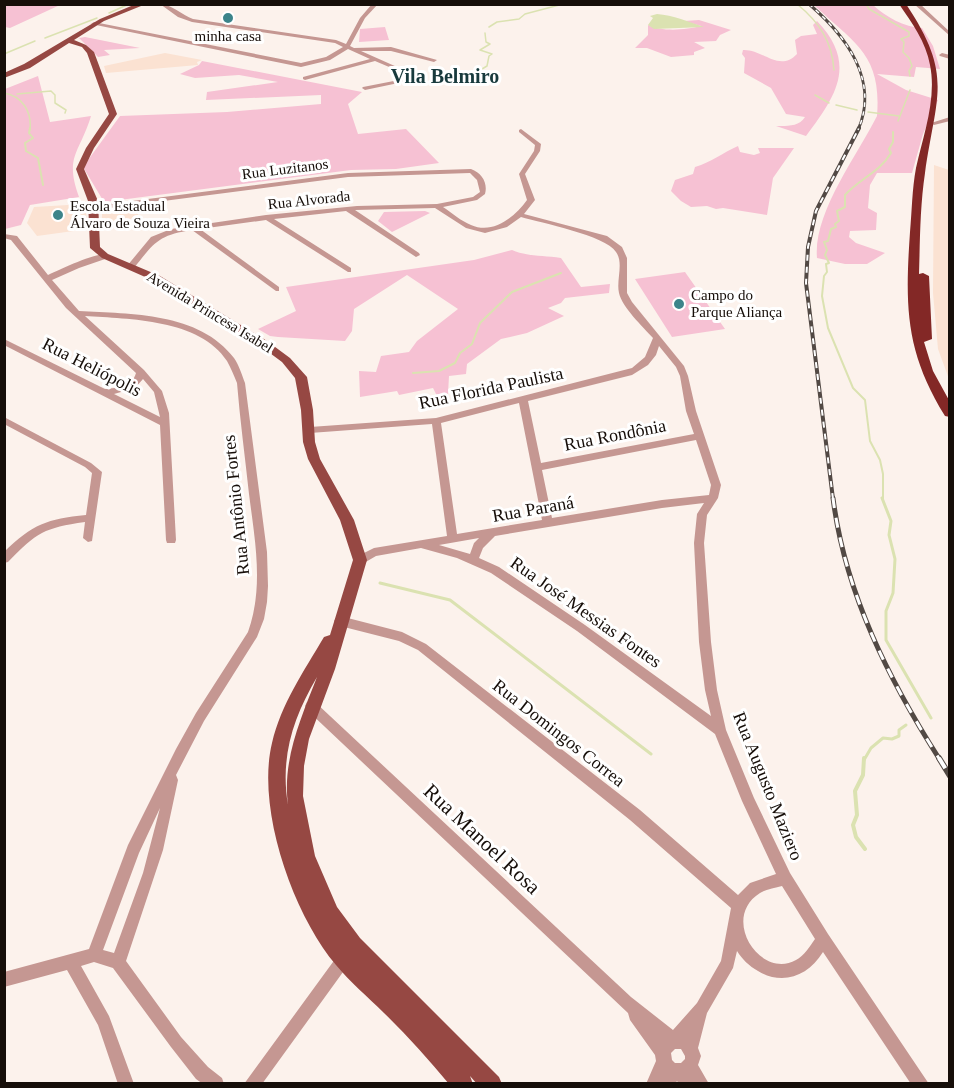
<svg xmlns="http://www.w3.org/2000/svg" width="954" height="1088" font-family="Georgia,serif">
<rect width="100%" height="100%" fill="#fcf2ec"/>
<path fill="#fbe2d2" d="M165 53 202 60 197 62 198 65 106 73 104 66Z
M934 165 949 170V379L938 349 933 293Z
M85 204 88 229 37 236 27 223 34 207Z
M138 206V218L102 222V213L104 211Z"/>
<path fill="#f6c1d3" d="M4 5 5 4 60 5 10 28 5 27Z
M814 5H873C886 17 904 27 922 28L933 46 940 69 916 67 914 77 877 74 906 90 938 100 923 134 912 173H877L870 185 868 208 877 213 876 230 850 231 849 237 856 243 885 253 867 264H845L817 258C813 213 857 156 877 116 882 54 854 43 814 5Z
M699 20 731 30 720 35 716 41 694 42 705 48 694 52V55L671 57 647 48H635L648 35V25C662 32 686 30 701 26L684 21Z
M817 21C858 64 836 96 806 136L776 126C786 126 799 127 805 117L786 114 771 88 744 73 745 58 742 54 743 50C763 49 779 73 797 54L795 40 801 36 817 34 813 25Z
M385 27 389 40 359 42 360 29Z
M85 37 140 48 104 50 110 55 98 57 79 38Z
M202 61 362 92 348 104 358 134 406 129 439 163 396 169 351 170 104 202 83 167 120 116 227 112 321 104V95L206 100 207 92 278 82 239 75 195 78 180 74 199 65Z
M38 76 50 122 91 116C80 153 64 156 79 197L30 205 21 225 5 229V89Z
M738 146 740 152 754 155 760 153 758 148H794L773 178 767 215 723 208 716 209 707 206 691 207 681 201 671 191 675 180 693 174 695 167C712 162 722 153 738 146Z
M425 211 430 213 392 232 378 221 384 212Z
M512 250C528 257 543 255 561 258L581 287 610 284 609 293 565 298 561 303 548 308 564 316 527 333 501 339 467 364 466 374 449 376 448 394 437 396 433 388 399 395 397 391 360 397 359 371 376 372 381 356 409 352 417 341 458 309 407 275 354 309 352 331 345 341 278 337 270 336 258 329 296 311 286 287 474 260Z
M685 272 725 329 672 337 635 279Z"/>
<path fill="#dbe2b1" d="M657 14C673 15 689 22 704 27L654 29 648 25 653 18 650 16Z"/>
<g fill="none" stroke-linecap="round" stroke-linejoin="round">
<path stroke="#dbe2b1" stroke-width="1.5" d="M797 4C819 22 832 41 834 70
M866 4 869 9 909 32V36L901 39 904 42 903 52 909 58 912 66 909 71 910 76
M109 13 129 4
M489 27 497 22 519 19 525 14 563 4
M45 38 97 18
M4 54 35 41
M482 69 487 66 489 56 492 54 480 50 490 44 486 42 485 33
M4 93C22 96 32 111 30 130
M17 94 51 91 55 95V103L66 110 65 113
M815 95 829 103
M836 105 857 110
M868 112 899 116
M898 121 910 90"/>
<path stroke="#dbe2b1" stroke-width="2" d="M30 128 29 133 33 138 25 143 26 151 38 158 43 185
M413 373 439 371 455 363 460 353 472 344 480 323 512 292 561 273
M883 499V474L880 460 870 441 865 400 853 388 828 328 822 296 824 276 827 272 826 264 829 263 825 255 827 250 824 242 828 241 831 229 836 227 835 224 839 221 837 211 845 207V195C859 179 880 172 891 153L889 149 893 142V132"/>
<path stroke="#dbe2b1" stroke-width="3" d="M882 498 891 521 889 535 895 559 893 593 886 611V640L931 718
M380 583 450 600 651 754
M864 760 871 748 883 738 892 739 899 736V730L906 725"/>
<path stroke="#dbe2b1" stroke-width="4" d="M864 758 863 775 855 791 857 815 853 825 856 837 865 849"/>
<path fill="#c59792" fill-rule="evenodd" d="M160 4C171 4 182 15 193 19L336 40 346 44 360 18 372 4H378L365 18 350 46 354 48 391 47 437 60 434 62 391 51H361L415 75 408 81 365 90 362 88 363 87 404 79 408 75 375 61 305 80 303 79V77L370 59 348 49 330 60 301 67 91 24 94 22 301 63 326 57 343 47 335 43 192 22 178 17Z
M914 4H920L950 32V36Z
M942 53 950 55V59L940 56 939 55Z
M950 117V121L934 125 931 123Z
M521 129 541 144 540 151 525 174 535 200 524 214 607 236 622 247 627 258V293L632 302 684 366 688 376 696 411 721 485 718 498 707 515 704 543 711 642 717 690 726 730 754 798 790 873 828 934 929 1084H911L823 952C808 976 783 986 758 971 749 966 742 959 737 951L733 968 707 1013 698 1048 701 1056 698 1065 709 1084H679L677 1081 675 1084H646L656 1061 655 1055 630 1020 628 1013 307 710 305 706 307 702 311 701 315 702 631 997 673 1030 697 1003 721 961 731 908 630 820 418 650 399 641 340 626 336 624 334 621 336 618 340 616 402 632 426 644 640 810 738 895 750 883 776 874 742 801 715 734 577 631 491 573 457 558 421 548 376 556 364 563H356L355 560 356 557 374 548 447 536 432 424 310 433 305 430 310 427 436 418 632 368 645 357 653 338C643 327 622 307 619 293 616 280 624 263 616 252 605 235 541 223 521 217L507 227 485 233 466 228 435 208 355 210 419 253 420 255 416 257 346 211 274 219 351 268V272H348L266 220 200 229 279 287V291H276L192 230C158 235 154 243 134 268L127 266 151 237 171 229 266 215 357 206 437 204 473 197 480 192 477 180 470 173 348 177 94 210 90 208 94 206 348 173 471 169C482 173 488 183 485 194L477 200 443 207C452 213 461 221 471 225 493 235 515 217 527 200L519 174 534 151 535 145 519 132V130ZM659 346 676 367 680 376 686 411 694 434 541 463 528 401 632 375 648 365 656 355ZM519 403 542 520 457 534 441 423ZM696 440 711 485 709 495 662 500 552 518 542 470ZM704 503 697 514 694 543 699 642 705 690 711 716 585 625 499 567 479 558 483 548 495 536 662 508ZM479 538 474 543 470 554 439 545ZM782 886 815 939C810 946 804 956 796 960 760 980 720 918 760 893 766 889 775 888 782 886ZM675 1049H681L685 1056V1059L681 1063H675L672 1060 671 1053Z
M4 234 17 236 48 275C64 268 91 254 108 254V258L79 268 52 280 79 311C131 314 199 312 234 358 239 365 242 375 245 383L267 552 268 586 267 602 264 619 257 637 204 721 176 775 178 780 163 850 126 961 181 1037 208 1067 222 1078 224 1084H203L196 1079 171 1047 113 968 94 962 81 966 109 1016 134 1084H118L98 1025 67 970 4 987V972L89 949 128 845 176 749 196 713 248 632C264 587 255 541 249 494 245 457 240 420 237 383 234 376 231 368 227 361 200 319 129 319 85 316L144 370 162 391 169 413 176 540 175 543H167L166 540 160 425 4 345V339L105 389C118 388 132 387 136 373L66 308 11 240 4 238ZM143 379 154 392 160 417 114 394 135 388ZM160 808 143 873 114 953 103 950 139 853Z
M4 417 91 463 102 472 92 541 88 542 83 538 85 522C44 528 37 532 8 562L4 563V552C33 524 47 519 86 515L92 473 85 467 4 424Z
M346 949 351 951 353 956 351 961 262 1084H244L341 951Z"/>
<path fill="#964843" fill-rule="evenodd" d="M136 4H146L104 21 74 40 86 45 94 52 117 114 94 148 84 169 98 201 100 247 108 254 160 276 267 341 290 358 307 377 313 410 315 442 320 459 354 520 367 560 335 669 309 739 304 766 303 796 315 856 337 907 360 938 499 1077 502 1084H477L470 1076 473 1084H449C428 1059 407 1035 384 1013 368 997 350 982 336 965 293 914 256 809 272 743 281 704 304 671 324 637L330 635 353 560 340 520 308 459 303 442 301 410 295 378 282 362 259 345 152 280 102 258 90 248 88 201 76 169 86 148 109 114 87 53 82 47 69 43 30 68 4 78V73L24 64 100 19ZM317 677C301 718 282 760 288 805 280 757 293 718 317 677Z"/>
<path fill="#832826" fill-rule="evenodd" d="M899 4H906C954 76 936 95 925 173 920 206 920 241 919 274L923 273 929 276 932 339 924 342 933 371 950 402V417L945 416C905 351 905 306 910 232 912 211 912 189 916 168 923 136 937 99 930 65 926 42 912 23 899 4Z"/>
<g stroke="#524944" stroke-width="3">
<path id="rail-far3" d="M809 4C845 35 880 80 858 130"/>
</g>
<g stroke="#524944" stroke-width="4">
<path id="rail-far2" d="M833 499 806 283 808 247 816 211 859 128"/>
</g>
<g stroke="#524944" stroke-width="5">
<path id="rail-far1" d="M833 498C845 593 889 680 940 760"/>
</g>
<g stroke="#524944" stroke-width="6">
<path id="rail" d="M939 758 950 776"/>
</g>
<use href="#rail-far3" stroke="#fff" stroke-width="1.5" stroke-dasharray="4.5" stroke-linecap="butt"/>
<use href="#rail-far2" stroke="#fff" stroke-width="2" stroke-dasharray="6" stroke-linecap="butt"/>
<use href="#rail-far1" stroke="#fff" stroke-width="3" stroke-dasharray="10" stroke-linecap="butt"/>
<use href="#rail" stroke="#fff" stroke-width="4" stroke-dasharray="12" stroke-linecap="butt"/>
</g>
<g fill="#3c848a" stroke="#fff" stroke-width="2">
<circle cx="228" cy="18" r="6"/>
<circle cx="58" cy="215" r="6"/>
<circle cx="679" cy="304" r="6"/>
</g>
<g text-anchor="middle" dominant-baseline="central" stroke-width="6" stroke-linejoin="round" paint-order="stroke">
<g font-size="15" fill="#160e09" stroke="#fff" text-anchor="start">
<text x="228" y="36" text-anchor="middle">minha casa</text>
<text x="70" y="206">Escola Estadual<tspan x="70" dy="17">Álvaro de Souza Vieira</tspan></text>
<text x="691" y="295">Campo do<tspan x="691" dy="17">Parque Aliança</tspan></text>
</g>
<g font-size="15" fill="#160e09" stroke="#fff">
<text transform="translate(285 169) rotate(-7)">Rua Luzitanos</text>
<text transform="translate(309 200) rotate(-6)">Rua Alvorada</text>
<text transform="translate(210 312) rotate(31)">Avenida Princesa Isabel</text>
</g>
<g font-size="18" fill="#160e09" stroke="#fff">
<text transform="translate(92 367) rotate(27)">Rua Heliópolis</text>
<text transform="translate(491 388) rotate(-12)">Rua Florida Paulista</text>
<text transform="translate(615 435) rotate(-11)">Rua Rondônia</text>
<text transform="translate(236 505) rotate(-96)">Rua Antônio Fortes</text>
<text transform="translate(533 509) rotate(-10)">Rua Paraná</text>
<text transform="translate(586 612) rotate(35)">Rua José Messias Fontes</text>
<text transform="translate(559 733) rotate(38)">Rua Domingos Correa</text>
<text transform="translate(768 786) rotate(68)">Rua Augusto Maziero</text>
</g>
<g font-size="20" font-weight="bold" fill="#183a3d" stroke="#fff">
<text x="445" y="76">Vila Belmiro</text>
</g>
<g font-size="21" fill="#160e09" stroke="#fff">
<text transform="translate(482 839) rotate(43)">Rua Manoel Rosa</text>
</g>
</g>
<rect width="954" height="1088" fill="none" stroke="#160e09" stroke-width="12"/>
</svg>
